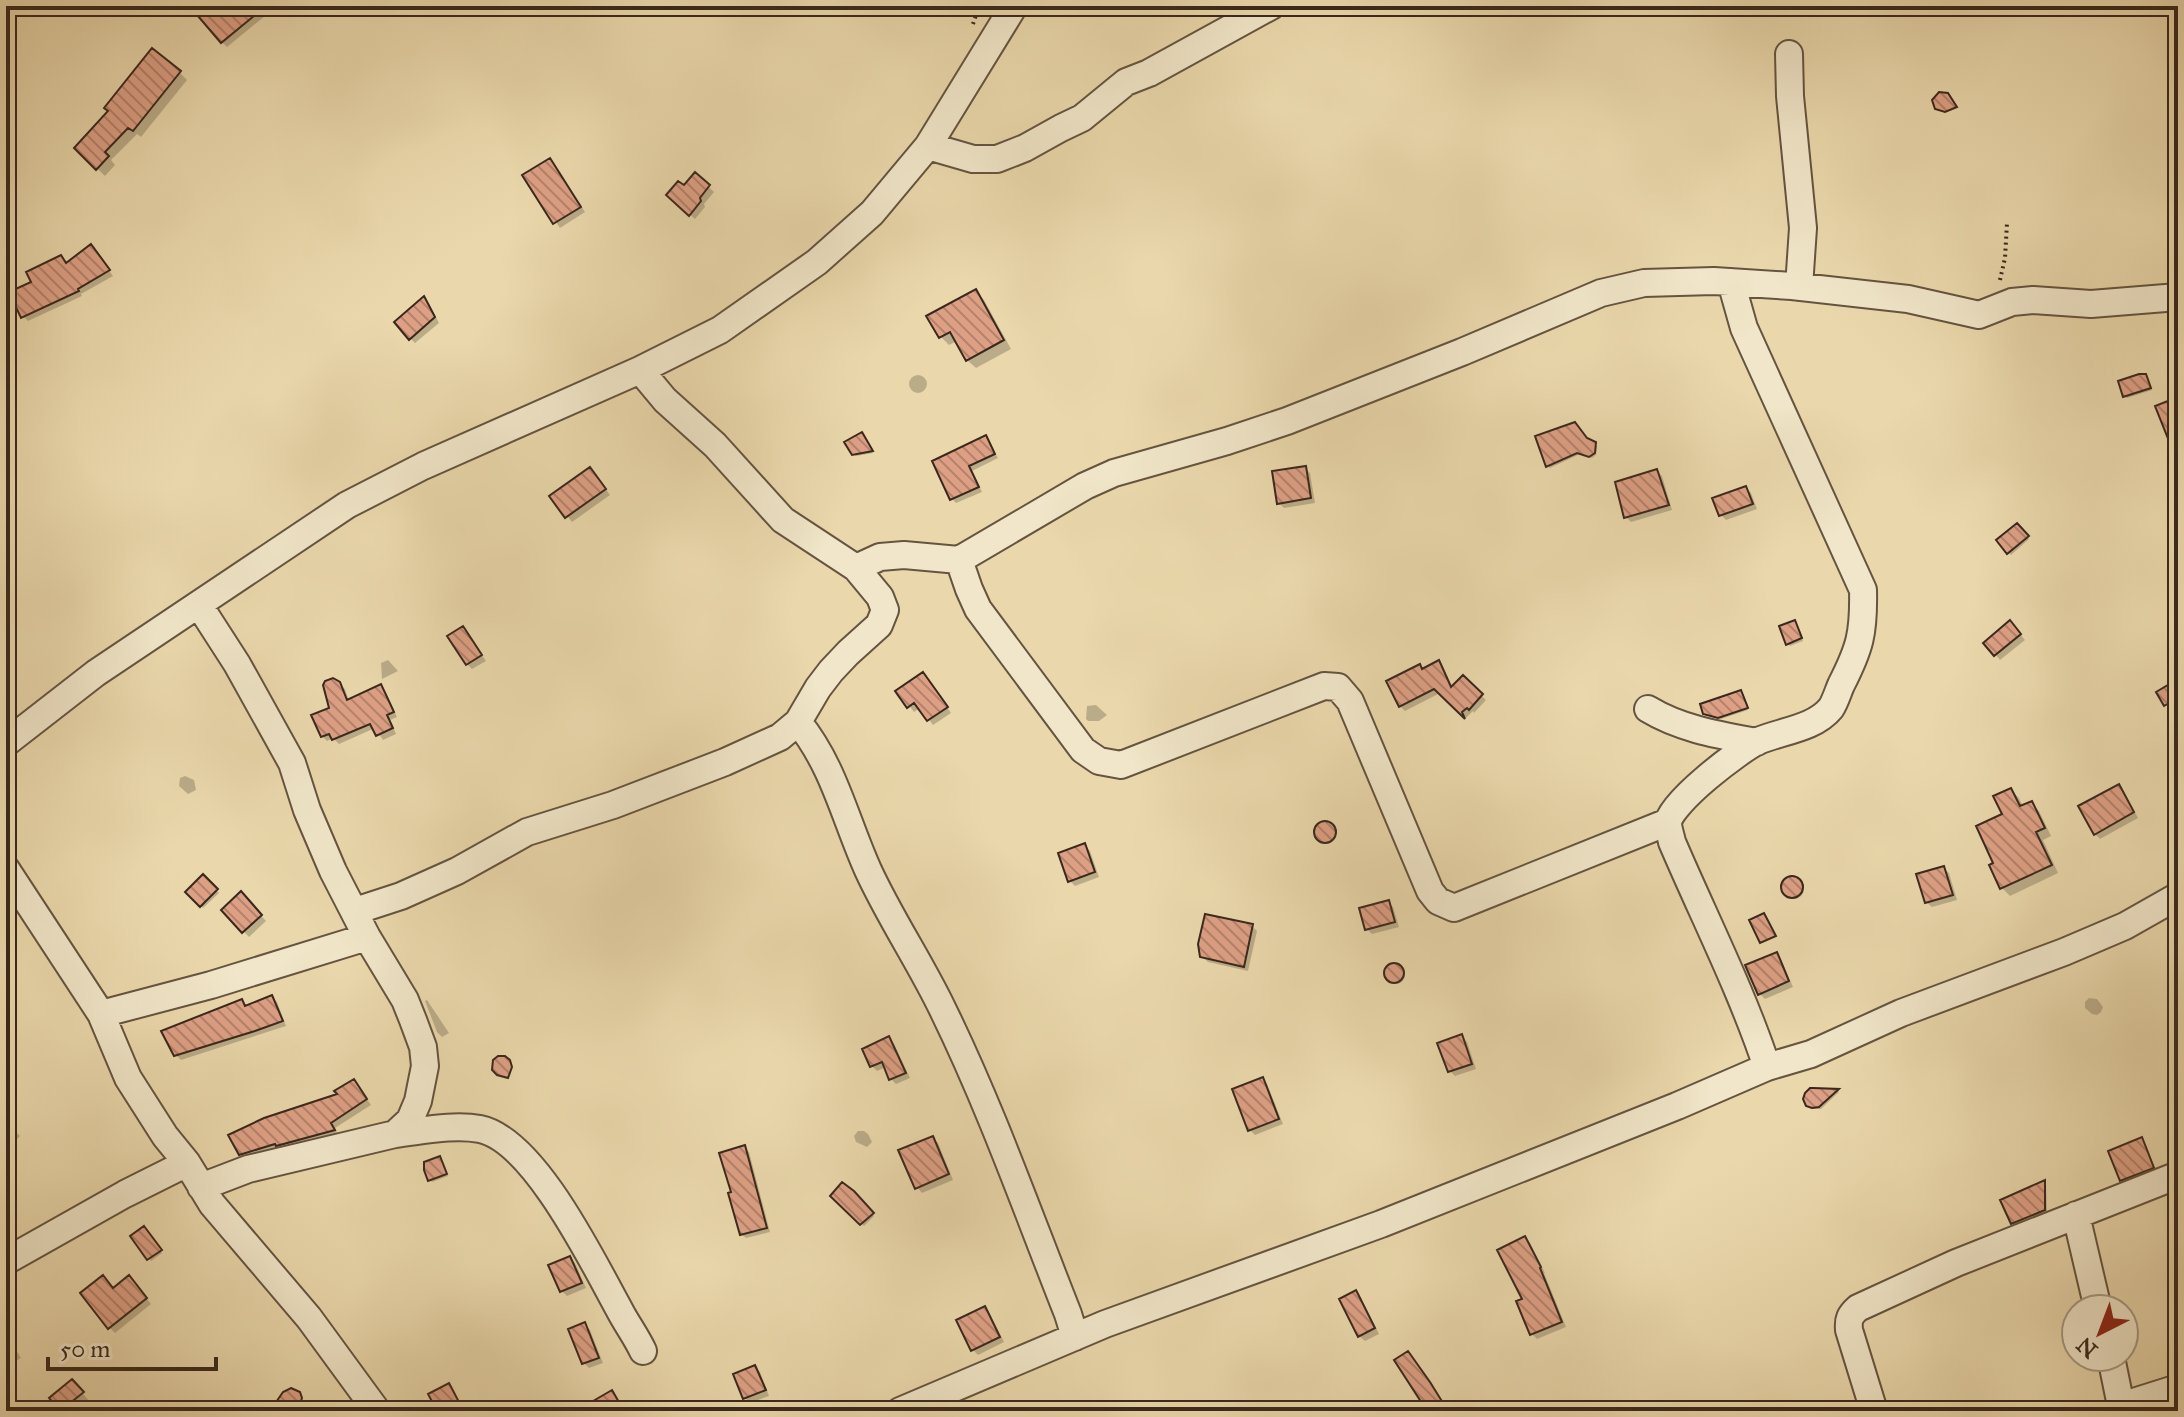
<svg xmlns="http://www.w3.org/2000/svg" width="2184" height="1417" font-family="'IM FELL Great Primer',serif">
<defs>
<pattern id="building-back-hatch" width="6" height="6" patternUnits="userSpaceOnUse" patternTransform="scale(2)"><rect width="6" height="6" fill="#dea085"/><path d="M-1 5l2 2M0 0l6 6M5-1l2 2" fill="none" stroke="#b5826c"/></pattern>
</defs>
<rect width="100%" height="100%" fill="#ead8ac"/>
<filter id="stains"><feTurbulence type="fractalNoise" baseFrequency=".0025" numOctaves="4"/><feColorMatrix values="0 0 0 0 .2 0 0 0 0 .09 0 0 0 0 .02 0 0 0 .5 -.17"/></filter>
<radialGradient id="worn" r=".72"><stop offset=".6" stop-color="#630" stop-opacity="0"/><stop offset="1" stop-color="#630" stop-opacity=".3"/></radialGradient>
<path fill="#0003" d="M213 6H256L265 16 227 47 222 42Z
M180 73 187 80 141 137 137 134 111 160 115 165 105 176 76 148 110 112Z
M554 165 585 212 560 228 525 176Z
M696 175 714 192 704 204 705 207 695 219 673 200Z
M95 251 113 276 81 294 82 296 28 321 23 316 33 282 61 257 67 264Z
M975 292 984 300 1011 349 976 368 967 360 957 341 949 345 941 337 929 317Z
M424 299 429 304 439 323 415 343 410 338Z
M909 384a9 9 0 1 1 18 0a9 9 0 1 1-18 0Z
M2146 376 2152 390 2127 398 2125 396Z
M864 436 873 453 856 456 853 454Z
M985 437 998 458 972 471 982 492 956 503 952 499 935 462Z
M1587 440 1597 446 1596 455 1592 458 1580 454 1550 468 1548 466Z
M1305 468 1310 473 1315 503 1284 508 1279 503Z
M1657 471 1662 476 1672 510 1631 522 1626 517Z
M595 474 610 495 572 522 552 497Z
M1746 488 1751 493 1757 509 1726 520 1720 514Z
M2017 525 2029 539 2011 555 1999 541Z
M1797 624 1803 641 1790 646 1788 644Z
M463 628 486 661 472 669 467 664Z
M2015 628 2025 640 2000 660 1986 643Z
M388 660 398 671 382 679 381 663Z
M1439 662 1443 667 1453 688 1463 678 1486 700 1474 713 1473 711 1466 718 1440 693 1405 711 1400 706Z
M928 679 951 713 933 725 920 708 914 712 898 691Z
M2178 681V701L2168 707 2158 692Z
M339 684 345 689 349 701 380 686 385 691 397 717 390 720 396 734 383 740 375 728 339 744 333 738 327 741 322 736Z
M1742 694 1748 710 1721 719 1705 713Z
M1096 705 1107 715 1099 721H1088L1086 719 1087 706Z
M185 776 194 780 196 790 188 794 179 786 180 778Z
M2119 787 2124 792 2138 818 2100 839 2095 834Z
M2011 790 2019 798 2023 807 2031 803 2039 811 2051 836 2043 840 2058 873 2010 896 2002 888 1991 866 1996 864Z
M1316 834a10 10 0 1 1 20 0a10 10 0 1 1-20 0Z
M1085 845 1090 851 1099 877 1075 886 1070 881Z
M1943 868 1949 873 1957 900 1932 907 1926 902Z
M203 877 219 893 203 908 188 892Z
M1784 889a10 10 0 1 1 20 0a10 10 0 1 1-20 0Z
M241 894 266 921 249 937 224 910Z
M1388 902 1393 907 1399 927 1372 934 1367 929Z
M1252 926 1257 931 1248 971 1208 962 1202 956Z
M1776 954 1781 959 1793 987 1765 999 1760 994Z
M1387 975a9 9 0 1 1 18 0a9 9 0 1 1-18 0Z
M272 997 277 1002 286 1026 181 1060 176 1055 241 1001 247 1007Z
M2089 998 2097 999 2103 1007 2101 1012 2097 1015 2092 1014 2085 1008V1002Z
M427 1000 449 1033 442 1037 437 1032 425 1001Z
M1461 1036 1467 1042 1476 1069 1455 1076 1450 1071Z
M889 1039 894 1044 910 1078 896 1084 891 1079 886 1067 877 1071 872 1066Z
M1262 1079 1267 1084 1283 1124 1255 1135 1250 1130Z
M359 1087 371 1105 335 1128 338 1135 246 1160 240 1154Z
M1814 1090 1838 1091 1839 1092 1821 1109H1813L1806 1102Z
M6 1122 20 1136 10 1146 6 1142Z
M858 1131H864L868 1134 872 1142 867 1147 856 1142 854 1136Z
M932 1138 938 1143 953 1180 922 1193 917 1187Z
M2141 1140 2146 1145 2157 1173 2126 1185 2121 1180Z
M744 1147 749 1152 770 1232 746 1238 741 1234Z
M441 1161 448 1176 432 1182 430 1180Z
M2044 1182 2046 1184 2047 1212 2015 1225 2013 1223Z
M852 1192 874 1216 864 1226 833 1196Z
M144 1228 162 1253 151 1261 132 1237Z
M1525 1238 1530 1243 1545 1273H1544L1566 1327 1537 1339 1532 1334 1525 1300Z
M570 1258 575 1263 586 1288 567 1296 562 1291Z
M134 1283 151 1304 115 1333 110 1328 113 1290Z
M1356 1293 1361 1298 1379 1334 1365 1341 1359 1336Z
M985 1308 990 1314 1004 1342 978 1355 973 1350Z
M584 1324 590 1330 603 1363 589 1368 584 1363Z
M6 1334 21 1358 6 1367Z
M755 1367 760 1372 769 1396 750 1403 745 1398Z
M77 1386 97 1411H62L52 1398Z"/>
<path fill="url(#building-back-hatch)" stroke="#39281c" stroke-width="2" d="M210 6H266L221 43 198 16Z
M152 48 181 71 133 131 128 128 105 152 109 156 96 170 74 148 108 111 104 108Z
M1939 92 1948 93 1957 107 1945 112 1935 109 1932 100Z
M550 158 581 207 553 224 522 175Z
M695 172 710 185 700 198 701 201 689 216 666 195 678 181 684 185Z
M91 244 110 270 78 289 79 291 21 318 9 292 31 282 26 272 61 255 66 263Z
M976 289 1004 340 966 361 950 332 939 338 926 316Z
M424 296 435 317 409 340 394 322Z
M2139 374H2146L2151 388 2123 397 2118 381Z
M2178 397V461H2177L2155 406Z
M1575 422 1587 438 1596 442 1595 453 1589 457 1577 453 1546 467 1535 436Z
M862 432 873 451 852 455 844 442Z
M986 435 995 454 969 466 979 487 950 500 932 461Z
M1306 466 1311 498 1277 504 1272 471Z
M590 467 606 489 565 518 549 496Z
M1657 469 1669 505 1624 518 1615 482Z
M1746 486 1753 504 1719 516 1712 498Z
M2017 523 2029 536 2007 554 1996 540Z
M1795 620 1802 638 1786 645 1779 626Z
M2010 620 2021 634 1994 656 1983 643Z
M463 626 482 655 466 665 447 636Z
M1439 660 1451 687 1463 675 1483 694 1469 710 1467 708 1462 712 1465 719 1434 689 1399 707 1386 681 1420 664 1422 669Z
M923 672 948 707 927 721 914 703 907 708 895 691Z
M333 678 340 682 347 700 381 684 394 712 387 715 393 728 376 736 370 724 332 740 329 734 321 737 311 715 329 708 323 685 325 681Z
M2178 679V698L2164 706 2156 692Z
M1741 690 1748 708 1718 718 1703 714 1700 704Z
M2119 784 2134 812 2094 835 2078 806Z
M2011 788 2020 806 2032 801 2045 828 2036 832 2052 865 2000 889 1989 865 1993 863 1976 826 2002 814 1993 796Z
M1314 832a11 11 0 1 1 22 0a11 11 0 1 1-22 0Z
M1085 843 1095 872 1068 882 1058 853Z
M1944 866 1953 895 1925 903 1916 874Z
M203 874 218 889 200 907 185 892Z
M1781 887a11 11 0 1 1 22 0a11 11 0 1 1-22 0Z
M241 891 262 915 242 933 221 910Z
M1389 900 1395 922 1365 930 1359 908Z
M1764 913 1776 936 1760 943 1749 920Z
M1205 914 1253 924 1244 967 1200 957 1198 944Z
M1777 952 1789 981 1758 995 1745 965Z
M1384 973a10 10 0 1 1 20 0a10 10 0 1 1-20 0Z
M272 995 283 1021 255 1031 174 1056 161 1031 242 999 245 1006Z
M1462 1034 1472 1064 1448 1072 1437 1043Z
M889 1036 906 1073 889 1080 882 1062 870 1067 862 1049Z
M498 1056H505L510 1060 512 1067 508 1078 497 1075 492 1070 493 1060Z
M1263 1077 1279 1119 1248 1131 1232 1089Z
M354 1079 367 1099 331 1123 335 1130 276 1146 275 1144 239 1155 228 1135 264 1118 337 1094 334 1091Z
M1810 1088H1813L1839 1089 1819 1107 1812 1108 1806 1106 1803 1099 1805 1093Z
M933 1136 949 1174 915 1189 898 1150Z
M2142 1137 2154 1168 2120 1181 2108 1151Z
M745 1145 767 1228 740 1235 728 1193 731 1192 719 1153Z
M440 1156 447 1174 428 1181 424 1170V1162Z
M2045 1180V1210L2011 1224 2000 1200Z
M842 1182 854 1191 874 1213 860 1225 830 1196Z
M144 1226 162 1250 147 1260 130 1236Z
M1525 1236 1541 1267 1540 1268 1562 1322 1530 1335 1516 1301 1522 1299 1497 1250Z
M570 1256 582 1283 560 1292 548 1265Z
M103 1275 113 1288 129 1275 147 1298 108 1329 80 1293Z
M1356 1290 1375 1328 1358 1337 1339 1299Z
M985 1306 1000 1337 971 1351 956 1320Z
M585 1322 599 1358 582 1364 568 1329Z
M1408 1351 1430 1382 1448 1411H1427L1394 1360Z
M755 1365 766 1390 743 1399 733 1374Z
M72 1379 84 1392 60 1411 49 1398Z
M449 1383 460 1404 446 1411H437L428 1394Z
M291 1388 300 1392 302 1398 300 1404 292 1411H270L283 1392Z
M612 1390 624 1411H576Z"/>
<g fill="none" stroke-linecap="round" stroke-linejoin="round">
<g stroke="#655440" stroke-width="30">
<path id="minor" d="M1789 54 1790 96 1803 228 1799 287
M928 146 973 159H997L1025 148 1061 128 1082 118 1126 82 1149 73 1271 6
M1731 282 1744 328 1863 590C1864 633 1860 648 1841 685 1838 692 1835 702 1831 708 1814 729 1781 731 1758 741 1739 750 1670 803 1668 823 1668 829 1671 836 1672 842 1704 917 1741 989 1767 1067
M959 560 969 589 978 609 1083 750 1099 761 1121 765 1324 686 1338 687 1350 701 1430 891 1438 901 1454 908 1668 822
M856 568 880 557 904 555 959 560 1085 486 1114 473 1227 441 1287 421 1462 352 1601 293 1644 283 1714 281 1792 286 1908 299 1979 315 2012 302 2033 300 2091 304 2178 297
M199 605 237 664 292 763 307 810 333 871 367 937 405 1000 413 1020 423 1047 425 1066 418 1101 410 1120 395 1134 248 1169 201 1187
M1648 709C1681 729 1719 735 1757 742
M798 722C834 766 845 819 868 870 890 918 920 962 943 1010 991 1108 1028 1213 1068 1314L1075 1337
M6 743 96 673 347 505 423 466 640 370 720 330 817 262 872 213 928 146 1014 6
M6 869 101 1014 128 1078 165 1136 187 1163 212 1204 309 1318 377 1411
M355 911 401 896 457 871 527 832 613 805 725 762 780 737 798 722 818 688 831 671 848 653 879 625 885 610 880 597 856 568 783 520 715 445 665 400 640 370
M101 1014 211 985 367 937
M395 1134C422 1131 453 1124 480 1129 534 1140 593 1262 619 1309 626 1323 636 1336 643 1351
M2076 1215 2098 1309
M6 1261 125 1194 187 1163
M2111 1357 2121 1406 2178 1388
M900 1411 1105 1324 1381 1224 1677 1106 1767 1067 1811 1054 1901 1013 2064 952 2125 926 2178 896
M1874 1411 1849 1330C1848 1319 1850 1315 1858 1308L1956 1263 2178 1175"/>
</g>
<path stroke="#39281c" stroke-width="4" stroke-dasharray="2 4" stroke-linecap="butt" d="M973 24 979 6
M2000 280 2005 258 2007 223"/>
<use href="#minor" stroke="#f1e6c9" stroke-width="26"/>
</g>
<rect width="2184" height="1417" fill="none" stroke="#ead8ac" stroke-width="32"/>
<rect x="8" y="8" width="2168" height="1401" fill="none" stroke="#39281c" stroke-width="4"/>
<rect x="16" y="16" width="2152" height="1385" fill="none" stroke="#39281c" stroke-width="2"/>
<g transform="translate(2100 1333) rotate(222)"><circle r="38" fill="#f1e6c9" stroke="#a79a84" stroke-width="2"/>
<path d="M0-6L14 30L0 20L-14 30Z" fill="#8f2418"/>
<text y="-12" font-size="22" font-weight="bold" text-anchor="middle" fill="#39281c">N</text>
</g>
<path d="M48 1357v12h168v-12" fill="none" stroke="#39281c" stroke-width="4"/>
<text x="60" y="1357" font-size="24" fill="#39281c" stroke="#f1e6c9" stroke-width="6" paint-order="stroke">50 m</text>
<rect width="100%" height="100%" filter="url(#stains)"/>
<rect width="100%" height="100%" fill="url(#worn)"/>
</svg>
